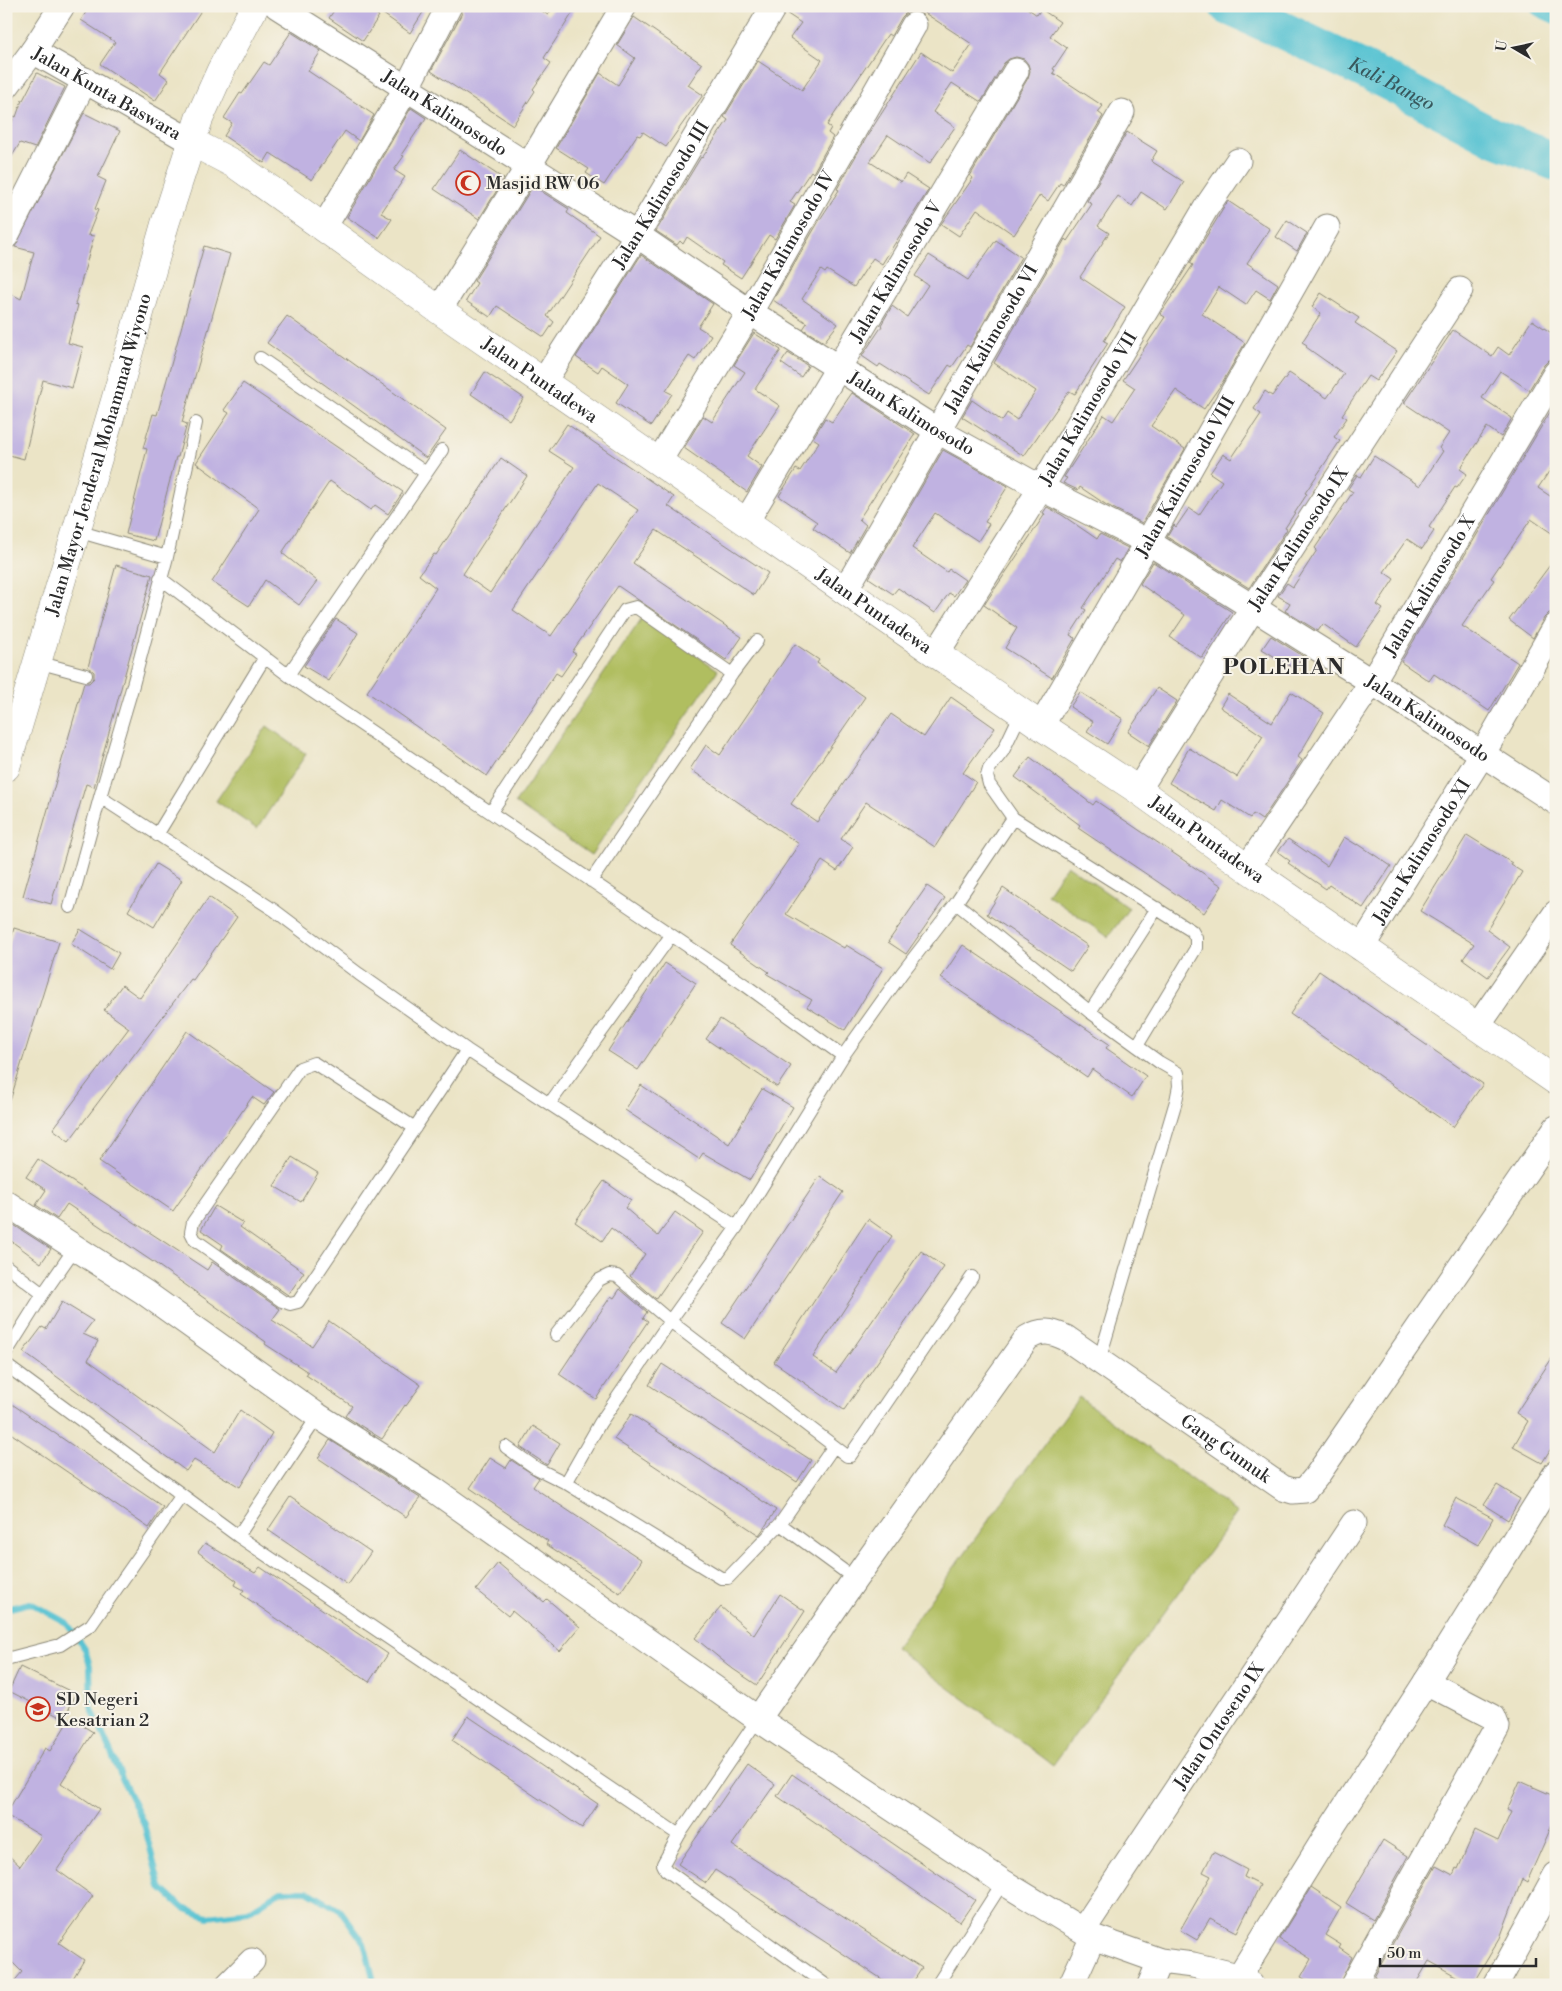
<svg xmlns="http://www.w3.org/2000/svg" width="1562" height="1991" font-family="'Libre Bodoni',serif">
<rect width="100%" height="100%" fill="#f7f3e8"/>
<filter id="ink" filterUnits="userSpaceOnUse"><feTurbulence type="fractalNoise" baseFrequency=".02" numOctaves="2"/><feDisplacementMap in="SourceGraphic" scale="10" xChannelSelector="R" yChannelSelector="G"/><feConvolveMatrix kernelMatrix="1 2 1 2 8 2 1 2 1" color-interpolation-filters="sRGB"/></filter>
<filter id="wash" filterUnits="userSpaceOnUse"><feTurbulence type="fractalNoise" baseFrequency=".0096" numOctaves="4" result="noise"/><feDisplacementMap in="SourceGraphic" scale="20" xChannelSelector="R" yChannelSelector="G"/><feGaussianBlur stdDeviation="1.12" result="paint"/><feColorMatrix in="noise" values="0 0 0 0 0 0 0 0 0 0 0 0 0 0 0 0 0 1.4 0 .05"/><feComposite in="paint" operator="in"/></filter>
<g filter="url(#wash)">
<rect width="100%" height="100%" fill="#ebe4c6"/>
<path fill="#b0be60" stroke="#6e7446" d="M642 618 718 670 591 855 515 803Z
M267 726 306 754 257 829 216 801Z
M1067 865 1129 908 1108 937 1047 894Z
M1079 1397 1237 1513 1053 1765 895 1648Z"/>
<g fill="none" stroke-linecap="round" stroke-linejoin="round">
<path stroke="#57c2d2" stroke-width="6" d="M6 1609 30 1603 67 1623 85 1649 90 1666 91 1707 125 1785 144 1824 160 1887 183 1908 208 1917 248 1912 281 1891H307L341 1911 364 1943 375 1985"/>
<path stroke="#57c2d2" stroke-width="22" d="M1541 6 1556 13"/>
<path stroke="#57c2d2" stroke-width="38" id="s1" d="M1228 6 1280 29 1387 81 1493 137 1556 162"/>
</g>
<g id="blocks">
<path fill="#c0b2e1" fill-rule="evenodd" d="M90 6H204L160 73 169 80 155 101 100 64 115 42 81 20Z
M337 6H364L379 16 363 41 329 18Z
M372 6H427L410 33Z
M463 6H534L548 15 554 6H577L544 58 551 63 533 89 535 91 513 125 431 71 462 13Z
M788 6H1024L1037 15 1041 9 1060 22 1050 36 1067 48 1053 69 1055 70 1053 73 1103 106 1098 112 1103 116 1063 185 1060 183 1048 201 1040 195 1014 235 977 209 959 236 941 224 973 178 970 176 1028 78 1030 71 1028 64 1024 59 1016 57 1009 59 1004 63 981 102 952 83 933 112 955 127 930 163 888 135 870 162 901 182 906 174 929 189 882 264 873 258 854 287 827 270 825 273 821 270 802 299 838 324 824 342 803 329 807 323 773 300 819 221 839 190 837 189 869 133 921 52 952 73 972 44 917 8 915 11 907 12 902 17 891 36 888 34 827 125 831 128 828 133 833 137 813 173 811 171 790 202 795 205 775 239 769 235 741 278 721 265 723 262 687 237 683 244 680 241 677 245 656 231 701 157 702 158 728 120 724 117 758 61 802 90 822 60 790 38 801 23 786 13Z
M634 17 702 64 688 85 703 95 666 147 643 132 640 136 637 135 604 185 586 173 589 169 556 148 600 73 618 85 635 58 617 45Z
M291 32 321 51 308 71 374 115 359 141 345 131 312 180 270 153 264 163 224 136 232 123 224 118 240 93 242 94 264 62 269 65Z
M37 73 65 87 35 148 20 143 6 166V138L14 116 16 117 22 100H23Z
M411 108 426 118 401 155 404 156 394 170 405 177 381 213 392 219 379 238 347 217Z
M84 113 120 131 98 177 106 181 95 209 98 210 88 235 94 236 75 304 78 305 68 343 83 347 72 388 43 380 24 459 6 454V291L21 299 34 252 15 247Z
M1127 132 1157 151 1151 161 1184 182 1167 209 1141 192 1132 206 1118 196 1098 226 1109 233 1080 277 1125 307 1104 341 1108 343 1075 394 1069 391 1024 456 962 417 972 400 1002 421 1007 413 1017 420 1036 391 994 363 1065 239 1067 241 1092 204 1087 201Z
M460 150 504 179 479 219 434 189Z
M533 186 569 209 567 213 600 236 547 316 554 322 544 337 497 306 490 317 466 301 477 283 474 281Z
M1228 201 1270 229 1247 263 1278 284 1270 299 1256 290 1246 305 1219 287 1202 314 1245 343 1222 383 1204 409 1176 390 1151 426 1185 449 1142 523 1105 504 1080 487 1078 490 1063 483 1067 478 1064 477 1104 415 1113 421 1135 388 1123 380 1165 317 1160 314 1193 265 1190 263Z
M1287 220 1307 233 1297 251 1276 237Z
M996 240 1021 257 970 347 967 345 952 367 949 365 929 395 880 364 878 367 862 356 882 326 881 325 892 306 907 317 928 285 915 276 929 255 968 280Z
M204 246 230 254 182 422 187 424 178 457H176L154 541 126 534 147 449 143 448 153 414 157 415Z
M641 255 713 304 698 327 711 335 695 360 689 356 666 391 672 394 651 426 616 403 628 384 602 366 598 372 576 357Z
M1321 293 1359 318 1355 323 1397 351 1376 381 1368 376 1342 415 1347 418 1334 437 1340 441 1305 493 1307 494 1285 528 1287 529 1249 588 1167 537 1174 525 1176 527 1189 508 1199 515 1222 481 1210 473 1223 454 1231 459 1261 414 1254 409 1265 391 1272 396 1289 373 1327 398 1344 374 1306 347 1307 345 1302 342 1321 313 1312 307Z
M287 316 446 430 426 458 267 343Z
M1532 320 1556 336V359L1549 360 1544 365 1529 390 1500 371 1482 398 1512 418 1501 437 1487 427 1460 469 1467 474 1457 488 1455 487 1429 527 1434 531 1422 549 1407 539 1384 572 1394 579 1377 605 1383 609 1356 647 1323 624 1318 631 1285 611 1290 603 1278 596 1287 583 1293 587 1317 550 1315 548 1353 492 1348 489 1357 475 1361 477 1374 456 1420 486 1443 451 1439 448 1449 433 1404 403 1453 330 1492 356 1498 347 1509 355Z
M754 333 781 350 755 389 780 406 747 456 762 467 747 492 684 448 703 416 712 422 745 372 734 365Z
M788 353 808 366 801 377 781 363Z
M485 372 524 398 509 420 471 394Z
M243 383 403 492 388 514 375 505 371 510 330 481 282 553 317 581 299 605 265 580 249 606 212 582 259 509 196 463 229 413 224 410Z
M852 393 915 434 859 519 866 525 850 553 813 528 817 522 779 496 796 469 800 471 819 442 813 438 825 418 832 422Z
M1556 402V461L1538 488 1556 500V536L1531 519 1491 578 1494 580 1462 626 1518 663 1489 711 1434 674 1429 681 1401 662Z
M567 424 674 497 668 506 768 573 754 595 656 530 633 563 742 637 726 660 618 586 572 652 576 654 561 676 556 673 487 776 367 692 436 588 419 575 434 554 436 555 501 458 527 476 463 574 490 593 574 467 549 451ZM598 483 638 510 551 636 513 610Z
M943 450 1008 486 985 522 989 524 978 541 935 513 912 548 947 572 949 569 965 580 954 596 949 593 935 613 898 588 893 594 869 578Z
M1047 507 1062 515 1097 539 1100 534 1128 548 1120 562 1115 559 1083 608 1086 610 1070 635 1075 638 1052 678 1005 648 1017 628 984 605 1045 514 1043 513Z
M1556 557V612L1549 613 1544 618 1533 638 1509 620Z
M1153 562 1232 612 1202 658 1170 637 1185 615 1140 584Z
M116 565 152 575 94 787 86 784 51 904 23 896 84 683H89L94 678V672L88 667Z
M336 619 358 633 329 681 304 666Z
M1271 636 1303 656 1295 669 1262 649Z
M795 644 819 660 817 663 865 697 791 804 817 822 891 714 924 737 951 697 995 728 963 773 976 782 935 847 866 802 841 839 853 847 837 871 822 861 786 914 844 948 846 945 883 968 845 1030 807 1007 812 1000 767 974 769 972 730 945 799 844 690 769 706 745 720 755Z
M1157 688 1177 701 1149 746 1128 732Z
M1080 692 1123 719 1107 744 1087 731 1093 722 1070 707Z
M1291 692 1324 713 1298 757 1302 760 1262 820 1253 814 1250 818 1222 800 1216 811 1169 783 1189 748 1237 777 1263 736 1220 707 1228 694 1272 723Z
M1030 757 1093 805 1096 801 1222 886 1204 913 1078 828 1080 825 1015 777Z
M1467 835 1512 863 1511 865 1522 872 1487 930 1510 947 1488 977 1463 959 1474 944 1420 911Z
M1344 837 1357 845 1358 844 1391 866 1363 908 1329 885 1326 889 1288 863 1290 861 1278 852 1288 839 1327 866Z
M156 864 182 880 154 927 128 911Z
M927 886 945 898 906 954 888 942Z
M1003 888 1088 946 1071 971 987 914Z
M209 897 237 917 193 980 191 979 69 1141 53 1129 129 1028 104 1010 122 985 140 998Z
M14 928 59 942 10 1101H6V955Z
M80 929 119 953 110 969 71 944Z
M963 945 1109 1044 1106 1048 1146 1076 1132 1097 1092 1069 1087 1077 941 978Z
M665 963 696 983 638 1070 608 1051Z
M1319 971 1483 1084 1453 1127 1290 1014Z
M720 1019 791 1066 777 1087 706 1039Z
M187 1031 274 1092 264 1105 252 1097 173 1211 99 1161Z
M641 1085 729 1144 762 1089 793 1107 750 1180 703 1153 699 1159 625 1110Z
M292 1157 318 1173 301 1202 274 1186Z
M38 1159 207 1270 212 1262 280 1309 272 1320 312 1346 329 1321 421 1385 406 1406 405 1405 382 1439 345 1416 352 1406 306 1375 308 1372 265 1344 266 1342 156 1264 67 1204 57 1219 36 1205 46 1190 26 1177Z
M820 1176 843 1192 745 1339 722 1323Z
M604 1181 631 1200 625 1208 658 1236 675 1212 703 1232 656 1299 630 1276 645 1254 611 1228 602 1241 575 1222Z
M215 1206 243 1223 240 1227 304 1272 288 1295 221 1249 223 1245 201 1230Z
M868 1219 892 1236 813 1357 836 1373 921 1251 944 1267 844 1410 774 1362Z
M6 1220 51 1249 41 1263 6 1237Z
M620 1289 647 1312 643 1318 648 1321 596 1399 559 1374 611 1296 614 1298Z
M62 1302 93 1321 83 1334 98 1341 88 1360 215 1452 240 1410 272 1433 240 1487 194 1460 186 1471 23 1352 42 1327 46 1329Z
M1556 1352V1440L1542 1463 1513 1447 1528 1421 1516 1413Z
M662 1364 811 1460 797 1482 649 1385Z
M6 1400 163 1507 149 1528 6 1430Z
M631 1414 776 1510 762 1531 759 1535 614 1439Z
M533 1426 560 1443 547 1465 520 1447Z
M330 1440 420 1498 406 1517 318 1458Z
M490 1458 506 1468 511 1460 539 1478 533 1487 642 1560 620 1593 546 1544 548 1541 470 1488Z
M1497 1485 1520 1499 1508 1520 1484 1505Z
M290 1497 371 1552 348 1585 268 1530Z
M1456 1498 1493 1518 1478 1545 1442 1525Z
M205 1543 255 1573 260 1567 388 1654 369 1682 241 1594 244 1590 235 1585 237 1581 198 1552Z
M498 1563 544 1602 547 1599 580 1627 560 1651 512 1611 508 1616 476 1590Z
M780 1594 805 1611 757 1685 733 1669 695 1638 721 1607 754 1635Z
M20 1667 76 1694 64 1719 9 1691Z
M468 1716 598 1804 582 1828 452 1740Z
M70 1718 93 1732 61 1783 99 1809 57 1870 93 1896 59 1943 84 1960 69 1985H11L22 1972 6 1956V1853L20 1866 41 1836 6 1815V1814L45 1748 50 1751Z
M747 1764 775 1784 732 1845 922 1968 911 1985H891L715 1870 706 1883 678 1864Z
M792 1774 975 1900 960 1922 777 1796Z
M1520 1781 1556 1797V1816L1527 1882 1522 1879 1500 1938 1472 1985 1429 1961 1415 1985H1386L1374 1977 1436 1866 1453 1875 1456 1868 1458 1869 1475 1830 1498 1841 1511 1812 1507 1810Z
M1383 1840 1408 1856 1373 1920 1346 1903Z
M1213 1852 1247 1870 1244 1877 1260 1885 1237 1932 1210 1918 1197 1940 1180 1930 1211 1876 1203 1872Z
M1311 1887 1341 1907 1325 1935 1341 1945 1339 1948 1352 1957 1339 1985H1315L1301 1977 1311 1959 1279 1939Z"/>
</g>
</g>
<g filter="url(#ink)">
<use href="#blocks" fill-opacity="0" stroke="#8b8878" stroke-width="1"/>
<g fill="none" stroke-linecap="round" stroke-linejoin="round">
<g stroke="#8b8878" stroke-width="14">
<path id="service" d="M260 358 426 473
M77 531 167 557 133 685 100 797 274 910 359 974 467 1050 737 1227
M167 557 196 423
M160 578 288 675 745 985 843 1056
M37 662 86 675
M288 675 442 450
M491 812 625 610 636 607 732 674
M1013 818 989 784 987 776 989 769 1003 751 1021 713
M157 835 265 657
M591 881 732 674 757 641
M956 903 1090 1012 1159 1062 1178 1073 1179 1086 1176 1101 1099 1361
M70 907 100 797
M1090 1012 1157 908
M550 1103 670 937
M415 1128 314 1063 300 1068 193 1222 191 1232 195 1240 282 1301 290 1304 298 1302 467 1050
M6 1266 43 1294
M556 1335 599 1280 609 1275 617 1276 670 1321 834 1446 847 1456H850L972 1277
M6 1353 43 1294 75 1248
M6 1365 238 1536 679 1835 758 1719
M506 1447 536 1468 566 1483 600 1423 670 1321 737 1227 843 1056 902 973 956 903 1013 818 1192 931 1196 938V948L1137 1046
M566 1483 721 1578H728L780 1524 834 1446
M780 1524 855 1579
M238 1536 318 1416
M6 1659 60 1645 91 1625 182 1495
M679 1835 663 1864 666 1870 826 1985
M937 1985 1003 1882"/>
</g>
<g stroke="#8b8878" stroke-width="27">
<g id="minor">
<path id="s2" d="M277 6 637 235 750 312 938 431 1041 488 1148 542 1372 682 1556 802"/>
<path id="s3" d="M33 51 192 142"/>
<path d="M6 87 33 51 62 6"/>
<path d="M324 227 406 89 449 6"/>
<path d="M6 236 85 80"/>
<path d="M439 310 528 167 624 6"/>
<path id="s4" d="M544 381 637 235 774 6"/>
<path id="s5" d="M659 461 750 312 914 25"/>
<path id="s6" d="M746 522 1016 71"/>
<path id="s7" d="M843 589 854 575 1122 112"/>
<path id="s8" d="M936 654 1041 488 1206 208 1238 161"/>
<path id="s9" d="M1041 726 1148 542 1327 227"/>
<path id="s10" d="M1138 790 1253 608 1460 290"/>
<path id="s11" d="M1247 868 1372 682 1556 373"/>
<path id="s12" d="M1361 948 1483 753 1556 626"/>
<path d="M1477 1027 1556 913"/>
<path d="M6 1203 144 1292 318 1416 433 1489 758 1719 1003 1882 1093 1937 1160 1961 1193 1965 1238 1976 1251 1985"/>
<path id="s13" d="M758 1719 855 1579 1027 1338C1042 1329 1051 1331 1066 1338L1283 1488 1293 1491 1305 1490 1316 1477 1556 1128"/>
<path id="s14" d="M1083 1930 1354 1523"/>
<path d="M228 1985 252 1961"/>
<path d="M1071 1985 1093 1937"/>
<path d="M1150 1985 1160 1961"/>
<path d="M1234 1985 1323 1841 1426 1682 1556 1473"/>
<path d="M1353 1985 1497 1727 1493 1717 1426 1682"/>
<path d="M1496 1985 1556 1875"/>
</g>
</g>
<g stroke="#8b8878" stroke-width="29">
<g id="tertiary">
<path id="s15" d="M192 142 236 165 439 310 1041 726 1138 790 1247 868 1556 1081"/>
</g>
</g>
<g stroke="#8b8878" stroke-width="29">
<g id="primary">
<path id="s16" d="M6 767 115 401 165 224 199 119 221 70 255 6"/>
</g>
</g>
<use href="#service" stroke="#fff" stroke-width="12"/>
<use href="#minor" stroke="#fff" stroke-width="25"/>
<use href="#tertiary" stroke="#fff" stroke-width="28"/>
<use href="#primary" stroke="#fff" stroke-width="28"/>
</g>
</g>
<defs>
<g id="mosque-ring" transform="scale(1.25)"><circle r="9.5" fill="#f7f3e8" stroke="#c8321e" stroke-width="1.5"/><path d="M3.5-4.9A6 6 0 1 0 3.5 4.9A5 5 0 1 1 3.5-4.9Z" fill="#c8321e"/></g>
<g id="school-ring" transform="scale(1.25)"><circle r="9.5" fill="#f7f3e8" stroke="#c8321e" stroke-width="1.5"/><path d="M0-5L7-2L0 1L-7-2ZM-4 1L0 2.5L4 1V4Q0 6-4 4Z" fill="#c8321e"/></g>
</defs>
<g fill-rule="evenodd">
<use href="#mosque-ring" x="468" y="183"/>
<use href="#school-ring" x="38" y="1709"/>
</g>
<g text-anchor="middle" dominant-baseline="central" stroke-width="4" stroke-linejoin="round" paint-order="stroke">
<g font-size="18" fill="#2b2b2b" stroke="#f7f3e8">
<text stroke="none"><textPath href="#s3" startOffset="85">Jalan Kunta Baswara</textPath></text>
<text stroke="none"><textPath href="#s2" startOffset="199">Jalan Kalimosodo</textPath></text>
<text stroke="none"><textPath href="#s4" startOffset="220">Jalan Kalimosodo III</textPath></text>
<text stroke="none"><textPath href="#s5" startOffset="252">Jalan Kalimosodo IV</textPath></text>
<text stroke="none"><textPath href="#s6" startOffset="292">Jalan Kalimosodo V</textPath></text>
<text stroke="none"><textPath href="#s7" startOffset="291">Jalan Kalimosodo VI</textPath></text>
<text stroke="none"><textPath href="#s15" startOffset="422">Jalan Puntadewa</textPath></text>
<text stroke="none"><textPath href="#s8" startOffset="289">Jalan Kalimosodo VII</textPath></text>
<text stroke="none"><textPath href="#s2" startOffset="754">Jalan Kalimosodo</textPath></text>
<text stroke="none"><textPath href="#s16" startOffset="326">Jalan Mayor Jenderal Mohammad Wiyono</textPath></text>
<text stroke="none"><textPath href="#s9" startOffset="288">Jalan Kalimosodo VIII</textPath></text>
<text stroke="none"><textPath href="#s10" startOffset="298">Jalan Kalimosodo IX</textPath></text>
<text stroke="none"><textPath href="#s11" startOffset="336">Jalan Kalimosodo X</textPath></text>
<text stroke="none"><textPath href="#s15" startOffset="828">Jalan Puntadewa</textPath></text>
<text stroke="none"><textPath href="#s2" startOffset="1354">Jalan Kalimosodo</textPath></text>
<text stroke="none"><textPath href="#s15" startOffset="1232">Jalan Puntadewa</textPath></text>
<text stroke="none"><textPath href="#s12" startOffset="114">Jalan Kalimosodo XI</textPath></text>
<text stroke="none"><textPath href="#s13" startOffset="702">Gang Gumuk</textPath></text>
<text stroke="none"><textPath href="#s14" startOffset="245">Jalan Ontoseno IX</textPath></text>
</g>
<g font-size="18" fill="#2b2b2b" stroke="#f7f3e8" text-anchor="start">
<text x="486" y="183">Masjid RW 06</text>
<text x="56" y="1699">SD Negeri<tspan x="56" dy="21">Kesatrian 2</tspan></text>
</g>
<g font-size="19" font-style="italic" fill="#38585d" stroke="#f7f3e8">
<text stroke="none"><textPath href="#s1" startOffset="181">Kali Bango</textPath></text>
</g>
<g font-size="22" font-weight="bold" letter-spacing="1" fill="#2b2b2b" stroke="#f7f3e8">
<text x="1284" y="667">POLEHAN</text>
</g>
</g>
<rect width="1562" height="1991" fill="none" stroke="#f7f3e8" stroke-width="25"/>
<g transform="translate(1514 48) rotate(279)" stroke="#f7f3e8" stroke-width="4" paint-order="stroke">
<path d="M0-4L9 19L0 12L-9 19Z" fill="#2b2b2b"/>
<text y="-8" font-size="14" font-weight="bold" text-anchor="middle" fill="#2b2b2b">U</text>
</g>
<path d="M1380 1958v8h156v-8" fill="none" stroke="#2b2b2b" stroke-width="2.5"/>
<text x="1387" y="1958" font-size="15" fill="#2b2b2b" stroke="#f7f3e8" stroke-width="4" paint-order="stroke">50 m</text>
</svg>
